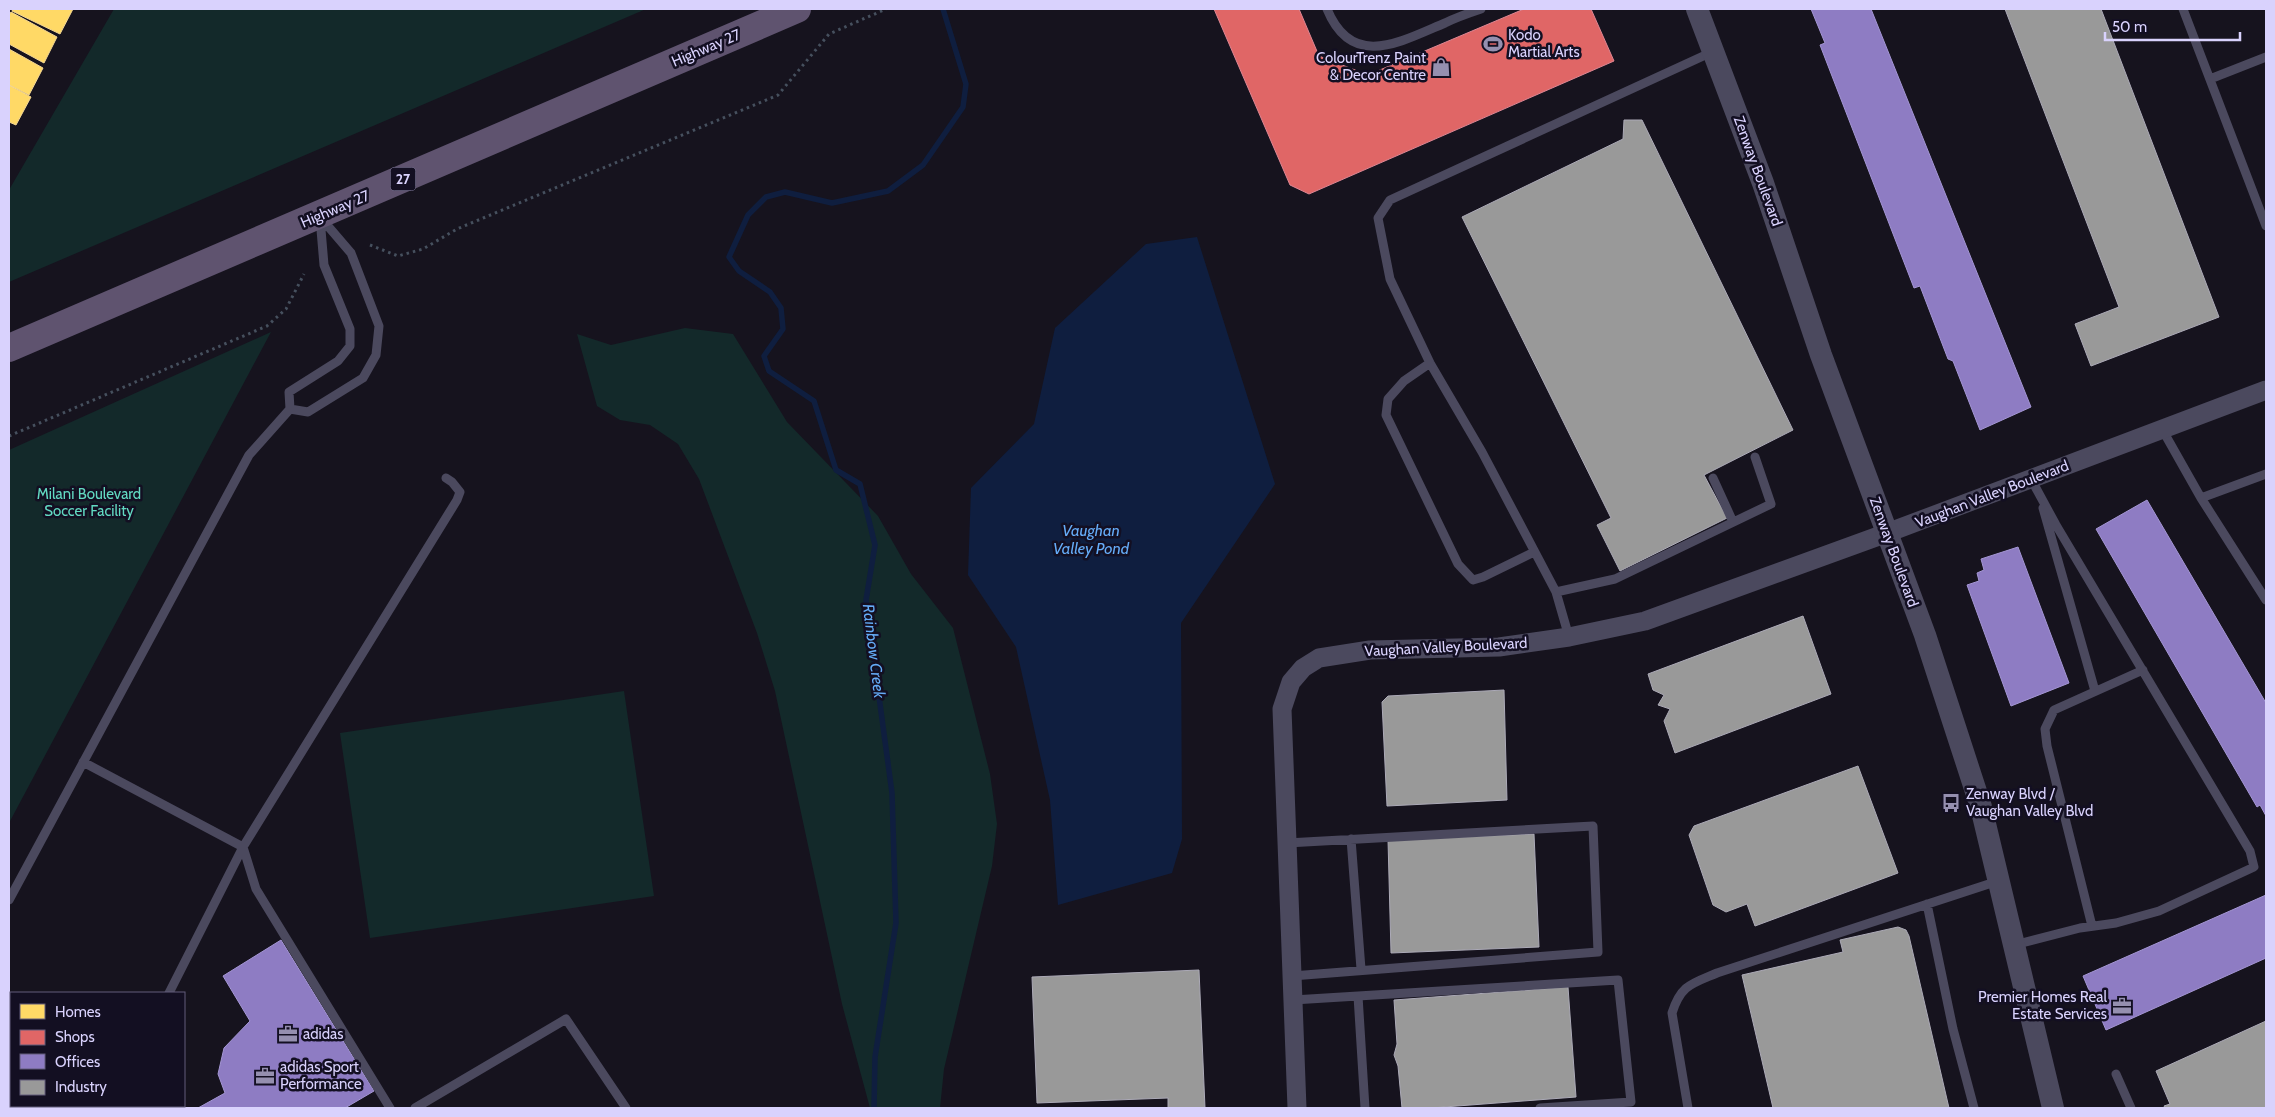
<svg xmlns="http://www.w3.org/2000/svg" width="2275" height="1117" font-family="Cabin,sans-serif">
<rect width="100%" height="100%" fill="#16131e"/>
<path fill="#13292a" d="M114 9H646L9 282V190Z
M685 328 733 334 787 422 878 516 911 574 953 628 990 774 997 824 992 866 944 1069 940 1108H870L842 1004 775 691 757 633 699 479 678 444 650 425 620 420 597 406 577 334 611 345Z
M271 332 9 823V450Z
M624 691 654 896 370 938 340 733Z"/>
<path fill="#0f1e3f" d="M1197 237 1275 484 1181 623 1182 839 1172 873 1058 905 1050 800 1016 647 968 575 971 488 1034 424 1055 328 1146 244Z"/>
<path fill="#ffd966" stroke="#f4d793" d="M13 9H73L60 34 12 11Z
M11 12 57 37 44 63 9 44V15Z
M9 49 43 68 29 95 9 85Z
M9 85 31 97 16 125 9 122Z"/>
<path fill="#e06666" stroke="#de8693" d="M1214 9H1299L1319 56 1368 75 1524 9H1591L1614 61 1309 194 1290 185Z"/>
<path fill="#8e7cc3" stroke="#a496d4" d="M1811 9H1871L2031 407 1980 430 1953 361 1948 359 1920 286 1914 288 1820 45 1825 43Z
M2147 500 2266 703V816L2260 805 2257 807 2096 529Z
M2018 547 2069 683 2011 706 1967 585 1979 581 1977 573 1984 570 1981 559Z
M2266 895V958L2106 1030 2083 976Z
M281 940 374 1091 345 1108H198L225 1093 218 1074 224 1048 250 1021 223 976Z"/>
<path fill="#999" stroke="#acaab7" d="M2005 9H2101L2219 317 2091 366 2075 324 2119 307Z
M1624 120H1642L1793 430 1704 475 1727 518 1620 571 1597 525 1611 518 1462 217 1623 139Z
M1803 616 1831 694 1675 753 1664 721 1670 709 1658 705 1664 695 1653 690 1648 674Z
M1504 690 1507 800 1387 806 1382 702 1388 696Z
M1858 766 1898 873 1755 926 1747 904 1726 912 1713 905 1689 835 1694 826Z
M1534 834 1539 947 1391 953 1388 840Z
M1898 927 1906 930 1909 936 1949 1108H1773L1742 975 1843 952 1840 940Z
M1199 970 1205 1108H1168V1098L1037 1103 1032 977Z
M1568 987 1576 1097 1431 1108H1402L1398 1066 1394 1055 1397 1044 1394 1000Z
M2266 1021V1108H2165L2164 1106 2170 1104 2156 1071Z"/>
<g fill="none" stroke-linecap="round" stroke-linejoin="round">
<path stroke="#0f1e3f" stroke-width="5.5" d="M874 1108 875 1057 896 923 892 793 866 600 875 545 860 484 836 470 814 401 769 371 764 356 783 329 781 308 770 292 739 271 729 257 748 215 766 197 785 192 832 203 888 191 923 165 963 107 966 84 943 9"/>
<path stroke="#46505e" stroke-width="3" stroke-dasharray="2.5 4" stroke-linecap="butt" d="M370 245 398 256 423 249 457 229 778 95 829 34 886 9
M9 436 267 326 286 309 304 274"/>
<path stroke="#4b495e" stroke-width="9" d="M1327 9C1352 70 1400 42 1445 23 1457 17 1469 13 1481 9
M2183 9 2266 226
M2210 79 2266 57
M1430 363 1404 381 1388 399 1386 415 1458 564 1473 580 1483 577 1534 552
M290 409 308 412 363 378 376 355 379 326 351 253 321 218
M2162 429 2201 498 2266 474
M1713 478 1733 522
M2201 498 2266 600
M2043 508 2095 691
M1556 592 1615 579 1771 504 1755 457
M1569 637 1556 592 1482 452 1430 363 1390 279 1378 218 1390 200 1712 52
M83 762 243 847 256 889 390 1108
M1351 839 1361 969
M1287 843 1593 826 1598 952 1292 976
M9 900 249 455 290 409 289 392 338 361 350 346V329L324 265 320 218
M1927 904 1953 1029 1974 1108
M2092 926 2047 746 2045 729 2054 710 2143 670
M2014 945 2080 928 2116 923 2159 911 2254 867 2250 851 2056 525 2031 479
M169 993 243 847 457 500 460 492 452 482 446 478
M1358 996 1618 980 1631 1102 1540 1108
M1293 1000 1358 996 1365 1108
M9 1045 11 1047
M2116 1074 2131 1108
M106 1106 110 1108
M415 1108 566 1019 626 1108
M1688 1108 1672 1013C1681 985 1691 984 1717 973L1998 881"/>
<path stroke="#4b495e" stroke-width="19" d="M1297 1108 1282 709 1291 682 1303 668 1319 658 1370 650 1499 647 1569 637 1645 621 1887 533 2266 390"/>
<path stroke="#4b495e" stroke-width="22" d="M1697 9 1763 183 1821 355 1925 635 1981 807 2053 1108"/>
<path stroke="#5f536f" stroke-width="28" d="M9 348 797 9"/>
</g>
<defs>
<g id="stadium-bare" transform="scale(1.5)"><path d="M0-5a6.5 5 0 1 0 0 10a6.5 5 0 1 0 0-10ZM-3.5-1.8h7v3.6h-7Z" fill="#958faf" stroke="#130f22" stroke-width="2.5" paint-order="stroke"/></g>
<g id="shop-bare" transform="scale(1.5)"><path d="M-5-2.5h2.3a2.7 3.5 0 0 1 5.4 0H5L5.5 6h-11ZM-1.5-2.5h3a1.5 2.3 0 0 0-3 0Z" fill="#958faf" stroke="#130f22" stroke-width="2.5" paint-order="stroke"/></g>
<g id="bus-bare" transform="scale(1.5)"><path d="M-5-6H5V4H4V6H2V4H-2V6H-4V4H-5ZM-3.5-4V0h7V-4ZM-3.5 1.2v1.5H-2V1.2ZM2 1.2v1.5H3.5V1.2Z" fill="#958faf" stroke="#130f22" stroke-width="2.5" paint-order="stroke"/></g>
<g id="office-bare" transform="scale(1.5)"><path d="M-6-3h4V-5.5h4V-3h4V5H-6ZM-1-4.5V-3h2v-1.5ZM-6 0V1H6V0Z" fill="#958faf" stroke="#130f22" stroke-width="2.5" paint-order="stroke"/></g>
</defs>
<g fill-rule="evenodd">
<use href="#stadium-bare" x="1493" y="44"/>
<use href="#shop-bare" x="1441" y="67"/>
<use href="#bus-bare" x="1951" y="803"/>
<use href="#office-bare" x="2122" y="1006"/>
<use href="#office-bare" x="288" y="1034"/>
<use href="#office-bare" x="265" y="1076"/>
</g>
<g text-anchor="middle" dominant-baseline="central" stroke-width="5" stroke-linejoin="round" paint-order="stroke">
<rect fill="#130f22" stroke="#9e98bb" stroke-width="1" x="390.5" y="167.5" width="25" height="23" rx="4"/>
<g font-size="14" font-weight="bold" fill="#d9d2fd">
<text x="403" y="179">27</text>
</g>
<g font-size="15" fill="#d9d2fd" stroke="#130f22" text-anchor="start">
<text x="1508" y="35">Kodo<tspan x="1508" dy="17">Martial Arts</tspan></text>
<text x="1426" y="58" text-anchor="end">ColourTrenz Paint<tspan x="1426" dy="17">&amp; Decor Centre</tspan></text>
<text x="1966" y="794">Zenway Blvd /<tspan x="1966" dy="17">Vaughan Valley Blvd</tspan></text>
<text x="2107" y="997" text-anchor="end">Premier Homes Real<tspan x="2107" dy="17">Estate Services</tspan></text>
<text x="303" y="1034">adidas</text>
<text x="280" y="1067">adidas Sport<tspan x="280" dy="17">Performance</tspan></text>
</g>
<g font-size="15" fill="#d9d2fd" stroke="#130f22">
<text transform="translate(706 48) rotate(-23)">Highway 27</text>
<text transform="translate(1758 171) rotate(70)">Zenway Boulevard</text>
<text transform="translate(335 209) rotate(-23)">Highway 27</text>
<text transform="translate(1992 494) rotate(-21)">Vaughan Valley Boulevard</text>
<text transform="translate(1894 552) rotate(70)">Zenway Boulevard</text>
<text transform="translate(1446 647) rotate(-3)">Vaughan Valley Boulevard</text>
</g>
<g font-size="15" fill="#62dac2" stroke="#130f22">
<text x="89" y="494">Milani Boulevard<tspan x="89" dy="17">Soccer Facility</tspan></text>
</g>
<g font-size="16" font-style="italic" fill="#65acf8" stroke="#130f22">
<text x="1091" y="530">Vaughan<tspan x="1091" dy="18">Valley Pond</tspan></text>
<text transform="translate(874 651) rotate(83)">Rainbow Creek</text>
</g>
</g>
<rect width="2275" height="1117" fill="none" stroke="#d9d2fd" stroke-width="20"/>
<rect x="10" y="992" width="175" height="115" fill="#130f22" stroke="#625d7a"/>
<rect x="20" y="1004" width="25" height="15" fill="#ffd966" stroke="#625d7a"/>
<text x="55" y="1017" font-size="15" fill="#d9d2fd">Homes</text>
<rect x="20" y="1030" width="25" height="15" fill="#e06666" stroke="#625d7a"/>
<text x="55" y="1042" font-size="15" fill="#d9d2fd">Shops</text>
<rect x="20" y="1054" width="25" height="15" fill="#8e7cc3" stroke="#625d7a"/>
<text x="55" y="1067" font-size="15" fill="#d9d2fd">Offices</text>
<rect x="20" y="1080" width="25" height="15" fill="#999999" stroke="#625d7a"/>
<text x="55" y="1092" font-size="15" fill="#d9d2fd">Industry</text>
<path d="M2105 32v8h135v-8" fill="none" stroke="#d9d2fd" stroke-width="2.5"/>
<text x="2112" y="32" font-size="15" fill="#d9d2fd" stroke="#130f22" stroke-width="4" paint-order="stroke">50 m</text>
</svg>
